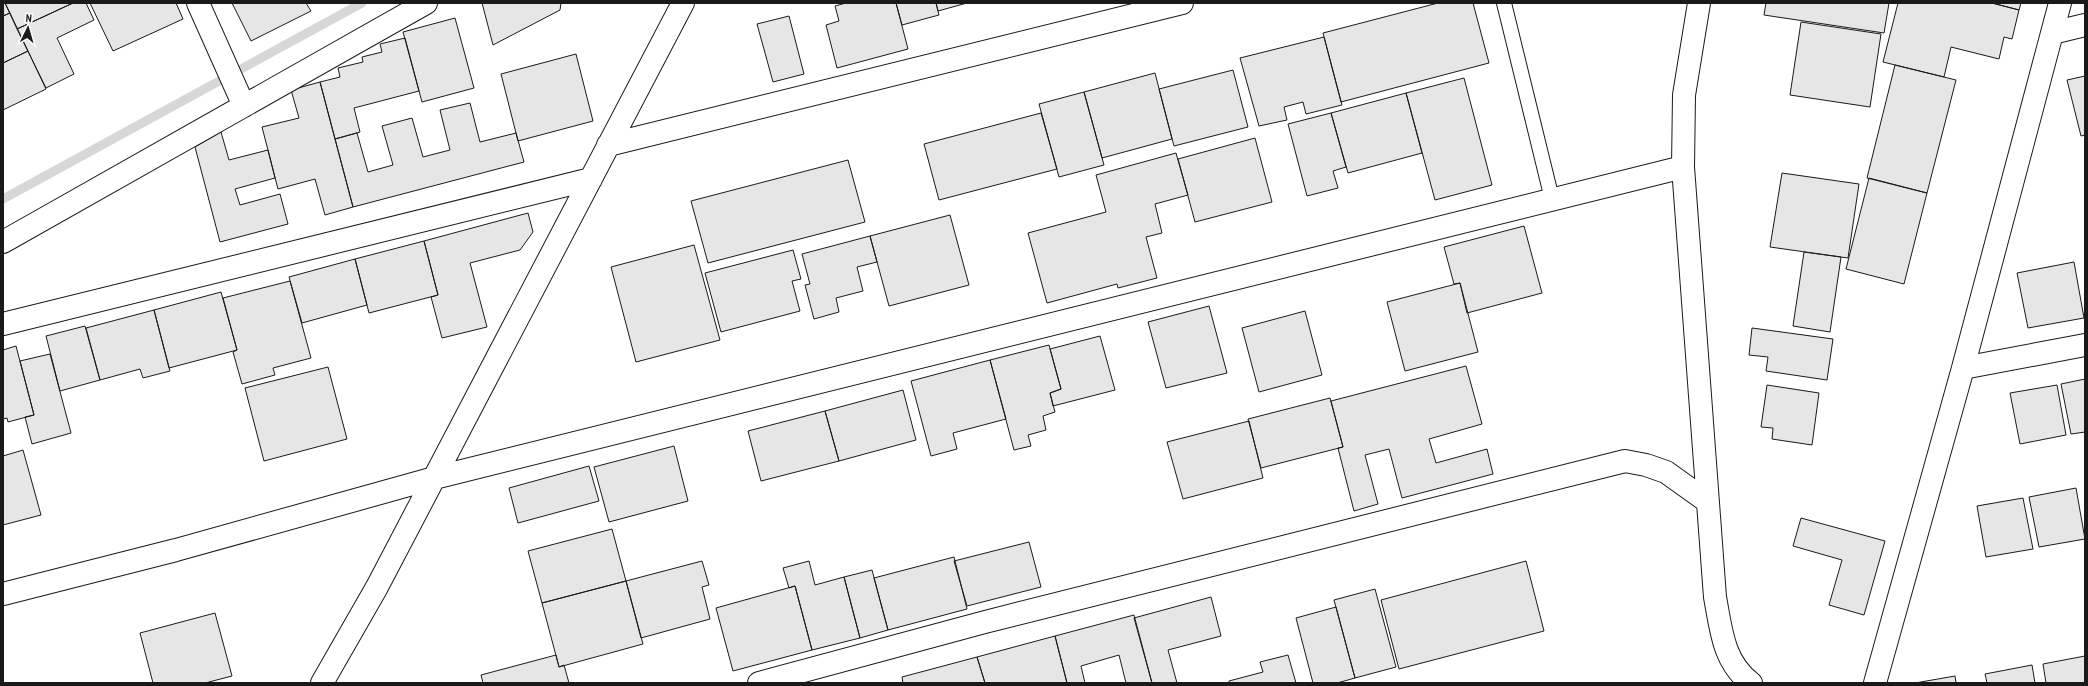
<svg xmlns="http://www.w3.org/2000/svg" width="2088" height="686" font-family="'PT Sans Narrow',sans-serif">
<rect width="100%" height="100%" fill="#fff"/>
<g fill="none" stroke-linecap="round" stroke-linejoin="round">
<path stroke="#d7d7d7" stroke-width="9" d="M3 199 362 3"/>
</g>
<path fill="#e6e6e6" stroke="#1a1a1a" d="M3 3H5L10 13 3 16Z
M5 3H73L17 29Z
M73 3H86L94 20 57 38 74 74 46 88 17 29Z
M90 3H176L183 19 113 51Z
M232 3H306L311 11 251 41Z
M482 3H561L560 10 493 45Z
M846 3H896L908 49 837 68 826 25 839 21 835 6Z
M896 3H936L939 15 902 25Z
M936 3H967L938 11Z
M1438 3H1473L1489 63 1341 102 1323 33Z
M1766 3H1889L1884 33 1764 15Z
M1898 3H1992L2019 10 2012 39 2004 37 1999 59 1951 47 1944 77 1883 62Z
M1992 3H2021L2019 10Z
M10 13 28 51 3 63V16Z
M789 16 804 74 773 82 757 24Z
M455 18 474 88 422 102 403 32Z
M1801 22 1881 34 1870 107 1790 95Z
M1324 37 1342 105 1306 114 1303 102 1284 107 1287 120 1259 126 1240 58Z
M405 38 419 91 354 108 360 132 335 139 320 82 340 77 338 68 363 62 362 57 382 52 380 44Z
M28 51 46 89 3 110V63Z
M576 54 593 121 518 141 501 74Z
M1895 65 1956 80 1927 193 1867 178Z
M1233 70 1248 127 1174 146 1159 89Z
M1155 73 1172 139 1102 158 1084 92Z
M2085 76V135L2081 136 2067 80Z
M1464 78 1492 185 1435 200 1406 93Z
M320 82 353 207 325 215 315 179 278 189 262 127 299 118 291 90Z
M1084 92 1104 165 1059 177 1039 104Z
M1406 93 1422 153 1348 173 1331 113Z
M470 103 480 142 516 133 524 162 353 207 335 139 357 133 368 172 393 165 382 126 412 118 423 157 450 150 440 110Z
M1041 113 1057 169 939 200 924 144Z
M1331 113 1346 167 1333 171 1338 188 1307 196 1288 124Z
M221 132 229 160 268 150 275 178 235 189 240 205 280 194 288 224 220 242 195 147Z
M1255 138 1272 202 1195 222 1178 159Z
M1176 153 1188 195 1155 204 1162 233 1146 237 1157 278 1118 288 1117 284 1047 303 1028 233 1106 212 1096 175Z
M848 160 865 222 708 263 691 201Z
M1782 173 1859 184 1848 258 1770 247Z
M1869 178 1927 193 1904 284 1846 269Z
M528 213 533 232 520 250 470 263 487 327 442 338 431 297 438 295 424 241Z
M950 215 969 285 889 306 870 236Z
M1524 226 1542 293 1467 313 1460 283 1454 284 1444 247Z
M870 236 877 262 857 267 863 291 836 298 839 312 814 319 805 285 810 284 802 254Z
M424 241 438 295 369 313 355 259Z
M694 245 720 340 636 362 611 267Z
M793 250 801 279 792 281 800 311 721 332 705 273Z
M1804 252 1841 257 1830 332 1793 326Z
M355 259 367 305 302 323 289 277Z
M2074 262 2084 318 2028 328 2017 273Z
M290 281 311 358 273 368 275 375 242 384 233 352 237 350 223 298Z
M1460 283 1478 352 1405 371 1387 302Z
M221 292 237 350 169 368 154 310Z
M1209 306 1227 373 1166 388 1148 322Z
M154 310 170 371 143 378 140 369 100 380 86 328Z
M1305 311 1322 375 1259 392 1242 328Z
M85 326 100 380 60 391 46 336Z
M1752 328 1833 339 1827 380 1766 371 1768 357 1749 355Z
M1100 336 1115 390 1053 406 1050 393 1061 389 1050 349Z
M1049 345 1061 389 1050 393 1055 412 1043 416 1046 430 1028 435 1031 446 1014 450 990 360Z
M16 346 34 415 8 422 7 418 3 419V350Z
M50 354 71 433 32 444 25 417 34 415 20 361Z
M990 360 1006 419 953 433 957 449 931 456 911 381Z
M1466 366 1482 424 1429 439 1436 463 1487 449 1493 474 1402 498 1389 449 1365 455 1378 504 1354 511 1338 448 1343 447 1331 401Z
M328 367 347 439 264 461 245 388Z
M2085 379V432L2071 434 2061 384Z
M1767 385 1819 393 1812 445 1772 439 1773 428 1761 427Z
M2057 385 2066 435 2020 444 2010 393Z
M903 390 916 440 839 461 825 411Z
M1330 398 1343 447 1261 468 1248 419Z
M825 411 839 461 761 481 748 431Z
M1249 421 1263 478 1183 499 1167 442Z
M674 446 688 501 609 522 594 467Z
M23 450 41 515 3 525V456Z
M589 466 599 501 518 523 509 488Z
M2076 488 2085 539 2039 547 2029 497Z
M2023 498 2033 549 1986 557 1977 506Z
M1801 518 1885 541 1864 615 1829 605 1842 560 1793 546Z
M612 529 626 581 542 603 528 551Z
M1029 542 1041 587 967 606 954 561Z
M954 557 967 609 888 630 874 578Z
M702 561 709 585 702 587 710 619 641 638 626 581Z
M809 561 815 585 844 577 860 638 812 650 795 586 789 588 783 568Z
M1526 561 1544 631 1399 669 1381 600Z
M872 570 888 630 860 638 844 577Z
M626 581 643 644 559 667 542 603Z
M795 586 812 650 733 671 716 608Z
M1375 589 1396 667 1355 678 1334 600Z
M1211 597 1221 636 1168 650 1177 683H1152L1134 618Z
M1336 607 1355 678 1337 683H1313L1296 618Z
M215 613 232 676 205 683H153L140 633Z
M1134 615 1152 683H1126L1119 655 1081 666 1085 683H1067L1055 636Z
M1055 636 1067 683H985L977 657Z
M556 655 559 667 564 665 569 683H483L481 675Z
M1288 655 1296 683H1229V681L1263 672 1260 662Z
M2085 656V683H2046L2043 664Z
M977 657 985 683H903L902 677Z
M2032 665 2035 683H1987L1985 674Z
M1955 676 1956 683H1915Z"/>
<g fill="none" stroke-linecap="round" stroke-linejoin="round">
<g stroke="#1a1a1a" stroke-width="16">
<path id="lane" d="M1504 3 1552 199"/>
</g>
<g stroke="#1a1a1a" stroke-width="24">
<path id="street" d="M198 3 244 106
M1699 3 1684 95 1683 167 1715 597C1721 629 1723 662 1751 683
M2052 33 2085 25
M608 145 1182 3
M3 242 426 3
M3 324 591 179
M1963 368 2085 345
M3 594 176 550 434 478 1683 167
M322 683 377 587 683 3
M759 683 985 622 1625 461 1646 465 1666 472 1708 502
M1875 683 1963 368 2060 3"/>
</g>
<use href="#lane" stroke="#fff" stroke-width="14"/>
<use href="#street" stroke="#fff" stroke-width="22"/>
</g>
<rect width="2088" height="686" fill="none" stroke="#1a1a1a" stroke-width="8"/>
<g transform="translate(28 28) rotate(5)" stroke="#ffffff" stroke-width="3" paint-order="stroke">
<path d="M0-3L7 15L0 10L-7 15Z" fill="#1a1a1a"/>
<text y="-6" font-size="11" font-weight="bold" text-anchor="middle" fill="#1a1a1a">N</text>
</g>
</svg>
